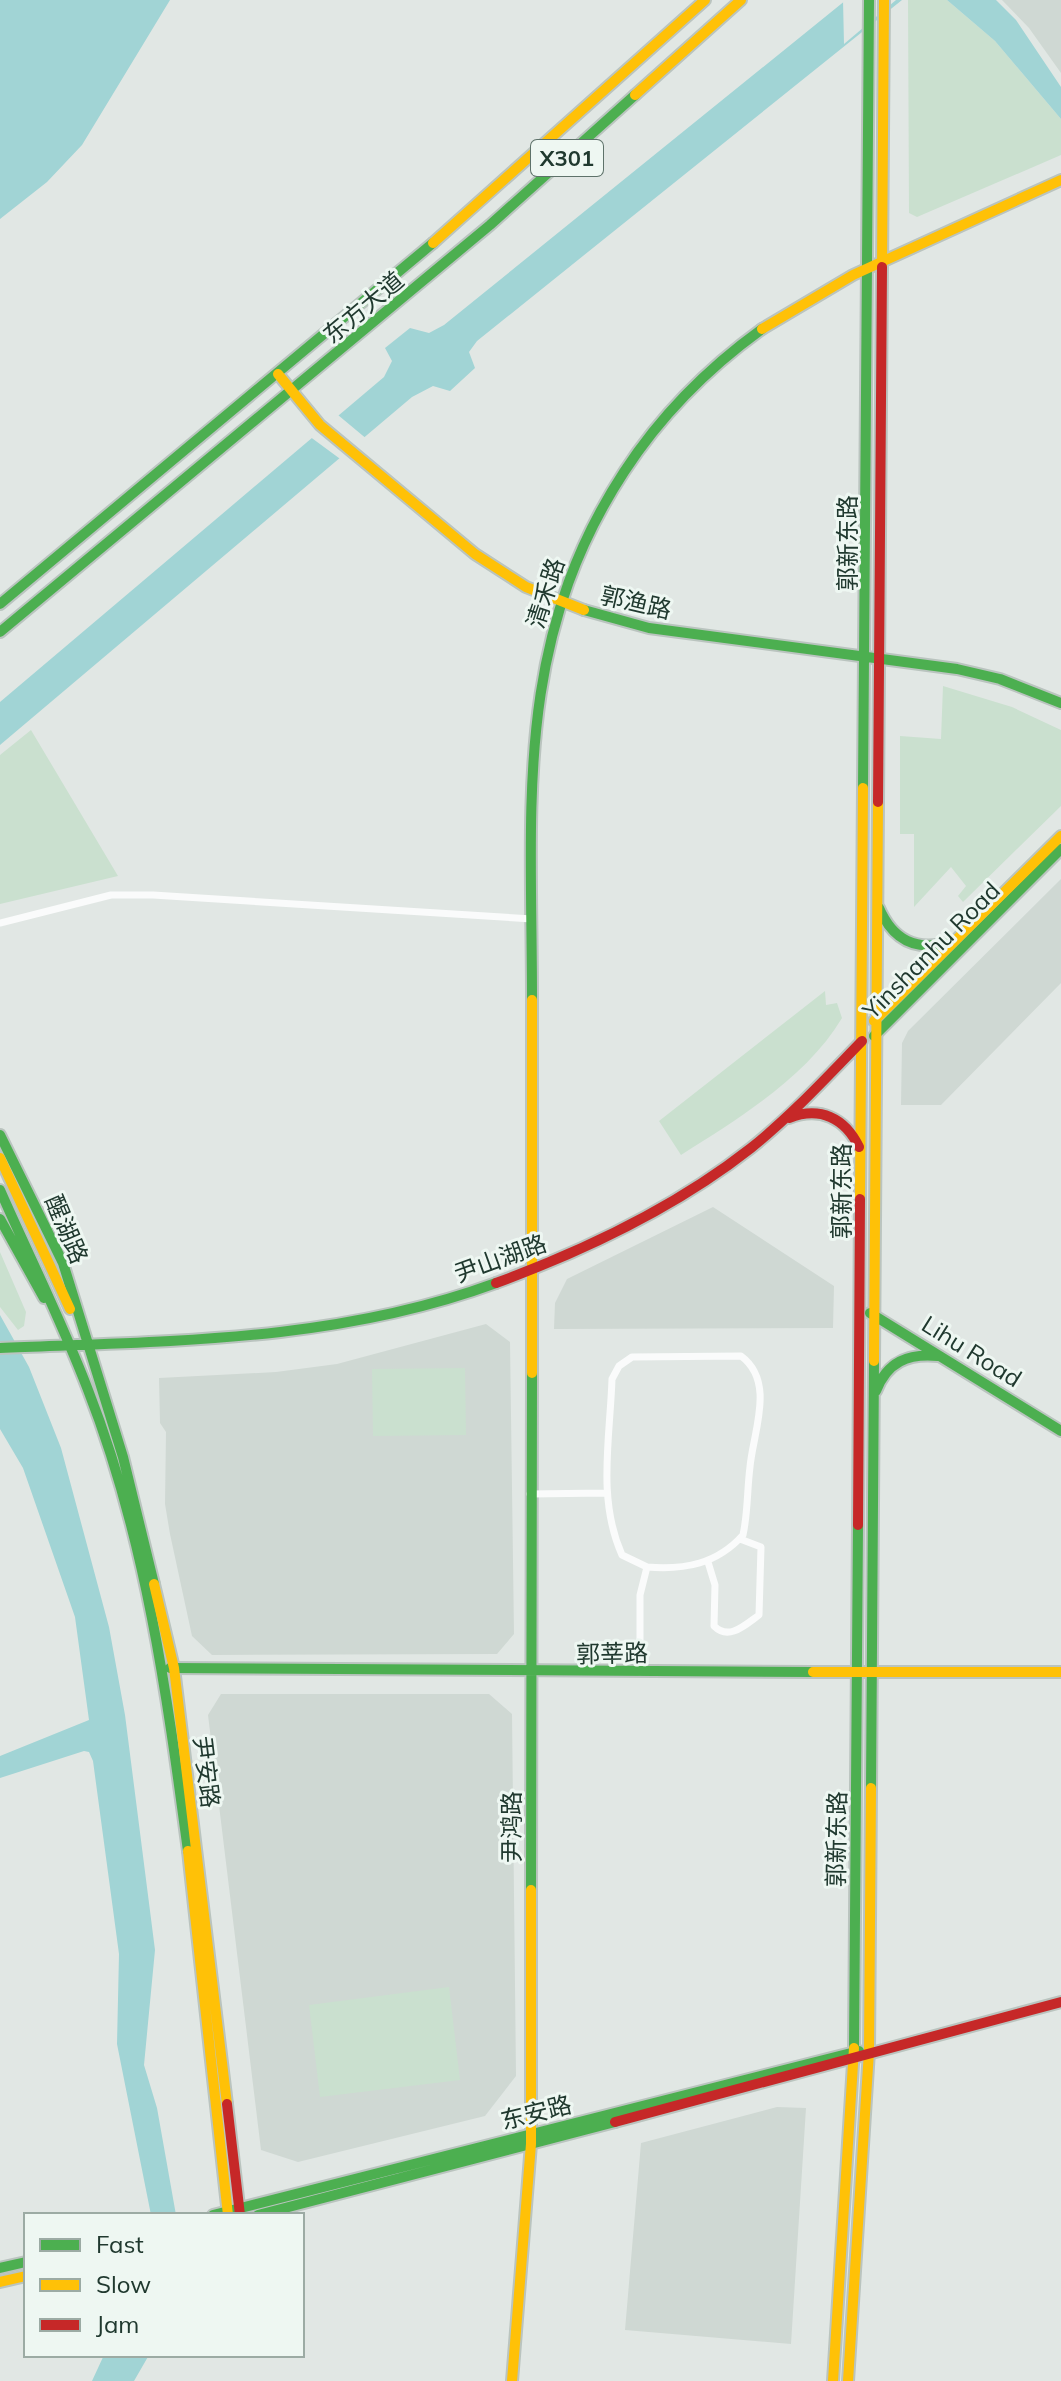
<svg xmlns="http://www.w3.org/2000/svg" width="1061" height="2381" font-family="Mulish,'Noto Sans SC',sans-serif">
<rect width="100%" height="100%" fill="#e1e7e4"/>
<path fill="#cfd8d3" d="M1002 0H1061V73L1029 28Z
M1061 879V983L941 1105H901L902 1043 908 1031Z
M713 1207 834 1286 833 1328 554 1329 555 1303 567 1279Z
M486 1324 510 1342 514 1634 497 1654 212 1655 192 1636 170 1534 165 1504 166 1432 160 1423 159 1378 276 1372 337 1364Z
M221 1694H489L512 1714 516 2076 485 2116 298 2162 261 2150 208 1715Z
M777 2107 806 2108 791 2344 625 2330 641 2143Z"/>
<path fill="#cae0cf" d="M908 0H947L995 41 1061 119V155L917 217 909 213Z
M943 686 1012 707 1061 730V806L963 902 958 896 966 886 951 867 914 907V834H900V736L941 739Z
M31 730 118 876 0 904V755Z
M825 991 826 1005 837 1003 842 1018C807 1077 738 1119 681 1155L659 1121Z
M0 1252 26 1312 24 1326 18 1330 0 1307Z
M465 1368 466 1435 373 1436 372 1369Z
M449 1987 460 2080 320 2097 309 2005Z"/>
<path fill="#a1d4d5" d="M0 0H170L82 145 47 182 0 219Z
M846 0H902L477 341 469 352 475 368 450 391 433 386 412 397 0 745V702L384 377 392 361 385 348 410 328 429 333 444 325Z
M947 0H996L1016 20 1061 87V119L995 41Z
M0 1315 29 1367 61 1448 109 1627 125 1715 155 1950 144 2065 157 2108 176 2215H151L117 2044 119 1954 93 1761 89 1752 84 1751 0 1778V1756L89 1720 75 1617 23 1468 0 1429Z
M104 2355H149L134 2381H92Z"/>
<path fill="#e1e7e4" d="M843 0H896L844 44Z
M338 415 368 440 343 461 309 436Z"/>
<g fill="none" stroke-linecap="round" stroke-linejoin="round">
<g stroke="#bac4bf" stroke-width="14">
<path id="fast" d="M0 604 433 243
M584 610 649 628 957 669 1000 679 1061 703
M0 632 490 225 635 95
M863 788 869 0
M879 908C893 940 916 952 950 942
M532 1000C532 807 513 642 624 472 661 415 708 368 762 329
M874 1036 1061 849
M0 1135 63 1263 123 1457 154 1584
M0 1190C29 1256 62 1322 88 1390 146 1538 167 1695 188 1851
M0 1219 44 1298
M870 1313 1061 1431
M0 1348C169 1341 336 1342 496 1283
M876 1391C887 1362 908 1353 938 1356
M170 1668 813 1672
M871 1788 874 1361
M531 1890 532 1373
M854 2048 858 1525
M213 2215 859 2051
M258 2215 615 2122
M0 2268 26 2262"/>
</g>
<g stroke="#bac4bf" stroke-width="14">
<path id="slow" d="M635 95 741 0
M433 243 705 0
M882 267 884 0
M762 329 853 275 1061 180
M278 374 320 425 475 554 526 587 584 610
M874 1021 1061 836
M0 1158 70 1309
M860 1199 863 788
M874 1361 878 802
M532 1373V1000
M154 1584 174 1668 227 2104
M813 1672H1061
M188 1851 228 2215
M0 2282 26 2276
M512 2381 531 2144V1890
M833 2381 854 2048
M848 2381 869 2051 871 1788"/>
</g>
<g stroke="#bac4bf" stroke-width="14">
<path id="jam" d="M878 802 882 267
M789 1118C820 1106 845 1118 859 1147
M496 1283C586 1250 676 1207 751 1148 791 1116 826 1078 862 1041
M858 1525 860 1199
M227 2104 240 2215
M615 2122 1061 2002"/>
</g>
<path stroke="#fafbfb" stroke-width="7" d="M0 923 111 895H153L532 919
M530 1494 605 1493
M708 1562 715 1585 714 1626C729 1641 745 1625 759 1615L761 1547 740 1539
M640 1672V1595L647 1567 622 1555C597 1499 610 1439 612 1379L619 1366 632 1357 741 1356C776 1382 753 1432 750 1467 747 1490 748 1512 743 1535 717 1564 685 1570 647 1567"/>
<use href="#fast" stroke="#4caf50" stroke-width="10"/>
<use href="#slow" stroke="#ffc107" stroke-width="10"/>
<use href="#jam" stroke="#c62828" stroke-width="10"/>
</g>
<g text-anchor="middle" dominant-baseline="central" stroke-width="6" stroke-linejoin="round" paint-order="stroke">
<rect fill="#eef7f2" stroke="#5e726a" stroke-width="2" x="531" y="140" width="72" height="36" rx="6"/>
<g font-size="22" font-weight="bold" fill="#20392f">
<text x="567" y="158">X301</text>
</g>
<g font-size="24" fill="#20392f" stroke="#eef7f2">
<text transform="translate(363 307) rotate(-40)">东方大道</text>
<text transform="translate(847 543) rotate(-90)">郭新东路</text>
<text transform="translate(545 593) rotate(-72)">清禾路</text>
<text transform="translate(636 602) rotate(13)">郭渔路</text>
<text transform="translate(931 950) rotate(-45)">Yinshanhu Road</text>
<text transform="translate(841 1191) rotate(-90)">郭新东路</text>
<text transform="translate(67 1229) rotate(67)">醒湖路</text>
<text transform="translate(500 1258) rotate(-20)">尹山湖路</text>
<text transform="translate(972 1351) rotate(32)">Lihu Road</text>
<text transform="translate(612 1653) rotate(-1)">郭莘路</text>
<text transform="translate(207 1772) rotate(83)">尹安路</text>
<text transform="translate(511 1827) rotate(-90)">尹鸿路</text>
<text transform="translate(836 1839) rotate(-89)">郭新东路</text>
<text transform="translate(536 2112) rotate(-14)">东安路</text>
</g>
</g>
<rect x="24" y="2213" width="280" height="144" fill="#eef7f2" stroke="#9caba4" stroke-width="2"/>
<rect x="40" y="2239" width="40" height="12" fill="#4caf50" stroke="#9caba4" stroke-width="2"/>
<text x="96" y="2253" font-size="24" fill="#20392f">Fast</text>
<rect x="40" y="2279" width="40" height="12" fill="#ffc107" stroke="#9caba4" stroke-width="2"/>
<text x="96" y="2293" font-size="24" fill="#20392f">Slow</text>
<rect x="40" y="2319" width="40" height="12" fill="#c62828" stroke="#9caba4" stroke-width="2"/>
<text x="96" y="2333" font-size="24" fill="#20392f">Jam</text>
</svg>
